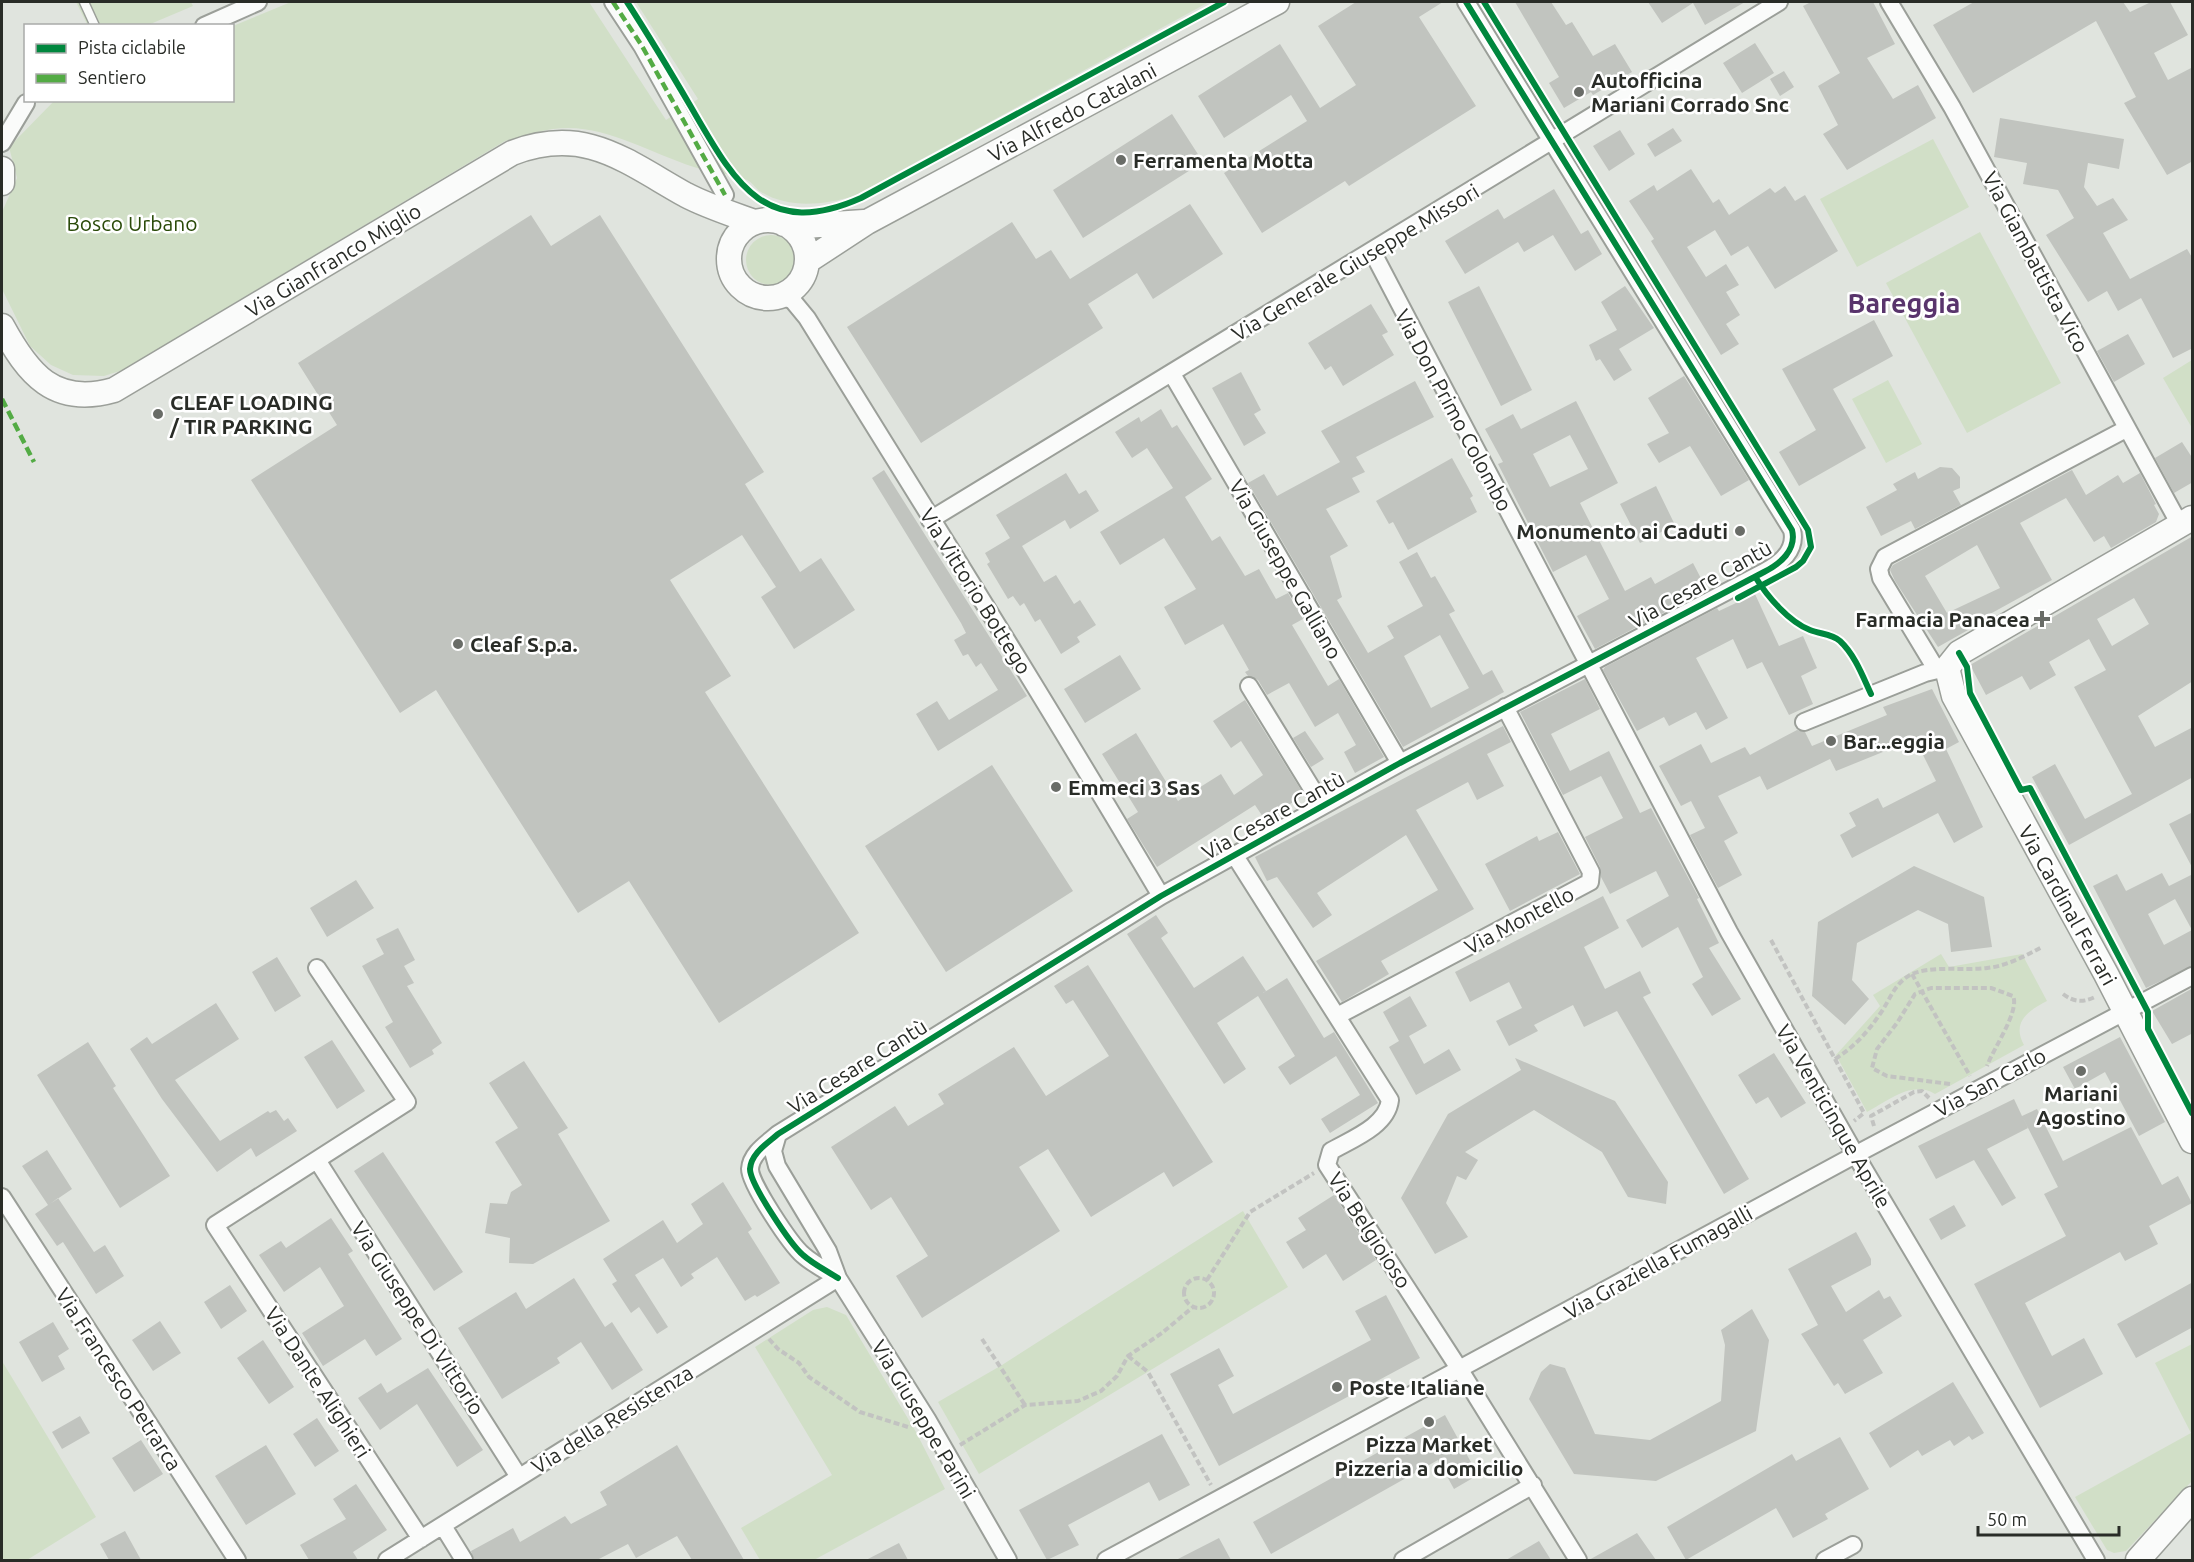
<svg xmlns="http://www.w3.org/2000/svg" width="2194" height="1562" font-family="Ubuntu,sans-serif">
<rect width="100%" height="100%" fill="#e0e4de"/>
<path fill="#d1dfc7" d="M76 2H191L193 6 148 25 88 26Z
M291 2H589L666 120 698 99 636 2H1209L854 196C824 205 789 209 761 192 756 189 752 182 747 180 731 173 711 173 694 167 653 154 611 128 568 128 547 128 526 135 505 141L123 370 104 376 73 375 51 365 30 346 2 289V212L17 178 9 147 55 100H232L233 26Z
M1933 139 1969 207 1857 267 1820 199Z
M1980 232 2061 383 1967 433 1886 283Z
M746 260a25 25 0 1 1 50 0a25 25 0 1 1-50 0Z
M2192 360V428L2163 378Z
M1888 380 1922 444 1886 463 1852 399Z
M1941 954 1949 967 2022 954 2047 1001C2029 1010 2011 1022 2024 1045L1935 1094C1912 1080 1888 1101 1867 1112L1836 1055 1880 1006 1873 995Z
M1243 1211 1288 1287 979 1474 938 1402 1002 1365Z
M827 1307 846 1315 916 1432 945 1489 814 1560H760L741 1528 832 1475 755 1347 813 1310Z
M2192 1344V1481L2126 1551 2114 1553 2107 1550 2075 1497 2191 1433 2155 1363Z
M2 1361 96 1517 27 1560H2Z"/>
<path fill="#c1c4bf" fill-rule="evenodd" d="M1356 2H1443L1419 17 1476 106 1349 186 1345 181 1262 233 1224 173 1307 121 1291 95 1224 138 1198 96 1280 44 1320 108 1356 85 1318 26Z
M1515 2H1551L1566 25 1572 22 1593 56 1615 44 1632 72 1593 95 1591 92 1564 108 1549 83 1559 77Z
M1648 2H1745L1705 25 1693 3 1662 23Z
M1811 2H1873L1895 44 1867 58 1893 99 1918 85 1936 118 1847 170 1823 134 1838 125 1818 86 1840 73 1803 6Z
M1974 2H2123L2130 12 2151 2H2170L2188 35 2154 53 2168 80 2193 67V161L2167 175 2124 103 2136 97 2096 21 1973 93 1933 25Z
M1755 43 1774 73 1742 93 1723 63Z
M1784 71 1794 87 1780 96 1770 79Z
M1172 114 1203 162 1083 238 1053 190Z
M2000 118 2124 139 2119 169 2088 163 2084 187 2097 206 2113 198 2128 220 2103 233 2130 279 2187 249 2193 259V348L2173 358 2141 298 2118 311 2107 291 2088 302 2046 235 2074 218 2058 190 2023 184 2027 163 1994 157Z
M1673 128 1682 141 1655 157 1647 144Z
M1620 130 1635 154 1609 171 1593 146Z
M1691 169 1713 203 1719 199 1729 215 1770 188 1775 193 1785 186 1795 201 1805 195 1838 251 1775 289 1748 246 1731 256 1715 230 1687 247 1706 277 1726 264 1739 285 1726 292 1740 315 1726 324 1739 344 1721 355 1651 241 1654 239 1629 201 1654 185 1657 191Z
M1554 189 1581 234 1588 230 1602 254 1575 271 1553 235 1524 252 1518 242 1465 274 1445 241 1498 209 1504 219Z
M1190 204 1223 254 1153 299 1137 273 1088 304 1103 328 921 443 847 327 1012 222 1036 259 1051 250 1070 279Z
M531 215 551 246 600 215 764 472 745 484 800 572 821 558 855 610 794 649 761 597 776 587 742 535 670 580 731 676 705 692 859 933 719 1023 629 881 578 913 436 690 400 713 251 480 337 425 298 363Z
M1479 286 1532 390 1501 406 1448 302Z
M1625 286 1654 328 1619 349 1632 370 1614 381 1600 359 1596 361 1589 345 1617 330 1601 302Z
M1371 304 1388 332 1382 335 1394 355 1343 386 1331 366 1325 370 1308 343Z
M1874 320 1893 356 1833 389 1866 448 1799 486 1779 452 1816 430 1782 369Z
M2128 334 2145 364 2114 382 2097 351Z
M1241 372 1261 410 1254 414 1266 433 1244 446 1212 388Z
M1684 376 1749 480 1721 496 1690 446 1659 463 1647 444 1669 433 1648 398Z
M1415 381 1434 417 1356 457 1365 472 1352 478 1360 492 1326 509 1348 546 1330 556 1342 597 1337 600 1368 653 1394 638 1387 626 1423 606 1399 562 1417 552 1431 578 1435 576 1455 611 1449 614 1483 675 1492 670 1504 692 1403 747 1248 483 1264 474 1277 496 1340 462 1321 431ZM1440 635 1469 688 1431 708 1404 656Z
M1576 401 1618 483 1580 503 1625 591 1651 577 1655 584 1693 563 1707 590 1595 649 1577 616 1609 599 1586 555 1553 572 1498 464 1503 462 1485 429 1513 414 1521 429ZM1570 435 1588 469 1550 487 1533 454Z
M1161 409 1172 428 1177 425 1212 479 1185 497 1212 541 1220 536 1245 576 1259 569 1276 599 1288 593 1303 619 1292 625 1328 686 1339 679 1384 757 1355 773 1344 752 1356 745 1338 713 1315 727 1289 683 1267 695 1258 680 1248 676 1245 672 1249 670 1223 624 1185 645 1164 607 1196 589 1164 538 1120 565 1100 532 1173 488 1147 448 1132 458 1115 432 1139 417 1141 422Z
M2182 442 2193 459V482L2174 493 2155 458Z
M1452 458 1473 496 1470 498 1477 512 1408 550 1393 522 1389 524 1376 501Z
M1940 467 1952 468 1960 477V488L1953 491 1961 505 1915 529 1911 521 1881 536 1866 507 1897 490 1893 484 1915 472 1918 479Z
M884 470 1027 696 938 751 916 714 937 701 949 720 998 690 981 663 976 667 968 654 963 656 954 640 966 633 961 623 872 478Z
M2072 470 2086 495 2118 475 2123 483 2140 473 2156 504 2154 505 2159 514 2156 522 2111 548 2104 536 2094 542 2066 498 2020 523 2052 580 1990 614 1991 617 1938 647 1895 581 1890 570 1893 565ZM1977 545 2000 588 1947 613 1925 576Z
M1066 473 1079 494 1086 490 1099 511 1070 529 1065 520 1022 546 1044 582 1056 575 1074 604 1080 600 1096 625 1077 637 1080 642 1061 654 1040 619 1035 622 1024 603 1020 606 1013 596 1008 599 987 564 990 562 985 553 1010 538 996 515Z
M1656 486 1675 525 1640 543 1620 504Z
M2193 536V681L2138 716 2155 747 2193 727V777L2069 845 2032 777 2055 764 2085 819 2132 794 2074 687 2106 670 2097 654 2089 639 2049 662 2056 675 2030 690 2022 676 1986 695 1970 665ZM2134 598 2149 624 2112 646 2097 619Z
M1755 594 1779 646 1803 636 1817 668 1801 676 1813 704 1789 715 1762 662 1747 669 1733 639 1696 658 1728 718 1706 730 1696 712 1669 726 1664 717 1637 731 1603 670 1605 667 1717 608 1719 611Z
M1120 655 1141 689 1085 723 1064 689Z
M1585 679 1600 709 1551 734 1570 771 1609 751 1640 813 1651 808 1699 898 1697 899 1719 943 1709 948 1741 999 1712 1016 1692 984 1703 977 1678 927 1642 948 1626 920 1669 896 1656 871 1610 894 1601 877 1600 867 1585 837 1623 818 1601 776 1563 795 1520 712Z
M1932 689 1959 742 1946 749 1983 827 1954 843 1938 813 1852 858 1840 835 1856 826 1849 813 1878 798 1883 808 1936 781 1915 739 1836 771 1830 759 1767 790 1760 776 1718 796 1738 833 1724 841 1742 875 1718 888 1690 835 1705 828 1691 801 1681 806 1659 766 1701 744 1711 763 1745 747 1750 755 1797 730 1805 732 1812 746 1887 715 1883 707Z
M1245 700 1304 795 1265 820 1255 805 1157 867 1127 819 1138 812 1102 754 1136 733 1178 801 1221 774 1234 795 1263 775 1241 741 1231 748 1213 721Z
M1503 726 1511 742 1487 754 1504 786 1477 800 1468 782 1416 810 1474 909 1381 961 1389 974 1342 1002 1316 961 1438 890 1406 835 1317 893 1332 915 1313 928 1277 877 1267 881 1255 857Z
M1305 731 1324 759 1311 767 1293 738Z
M992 765 1073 891 946 972 865 846Z
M2193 812V869L2169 824Z
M1558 832 1580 874 1510 911 1485 864 1537 836 1539 841Z
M1914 866 1984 897 1992 947 1951 952 1948 924 1918 910 1857 943 1852 980 1869 999 1845 1025 1812 996 1818 922Z
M2162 873 2169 886 2193 874V966L2146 988 2093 886 2117 874 2126 891ZM2175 899 2192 930 2164 945 2148 914Z
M356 880 374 908 327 937 310 908Z
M1603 896 1619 928 1584 947 1605 989 1640 971 1651 993 1643 997 1749 1179 1724 1194 1617 1011 1584 1027 1573 1005 1534 1025 1538 1031 1509 1046 1496 1021 1522 1008 1509 982 1470 1002 1455 972Z
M1156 915 1168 933 1161 938 1194 988 1243 956 1266 991 1263 993 1287 978 1324 1038 1334 1032 1378 1103 1330 1133 1321 1119 1360 1095 1336 1056 1290 1085 1278 1067 1295 1056 1258 996 1217 1023 1246 1069 1224 1084 1127 934Z
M398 928 415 960 404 966 414 983 407 986 442 1043 432 1050 434 1054 410 1068 385 1027 393 1022 362 966 384 954 376 939Z
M277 957 301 996 275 1012 252 972Z
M1088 965 1213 1162 1173 1187 1164 1172 1091 1217 1048 1149 1019 1167 1060 1231 922 1318 896 1276 928 1256 891 1197 871 1210 831 1147 895 1106 908 1126 944 1104 938 1094 1014 1047 1046 1096 1109 1056 1073 1000 1066 1004 1054 986Z
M2193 988V1033L2172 1044 2152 1011Z
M1410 996 1427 1026 1409 1036 1424 1064 1449 1049 1461 1070 1416 1095 1389 1047 1399 1041 1383 1012Z
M216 1003 239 1039 175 1080 220 1141 268 1111 270 1113 276 1110 284 1121 288 1118 297 1131 256 1157 251 1148 217 1172 162 1099 130 1049 147 1037 152 1044Z
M2120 1037 2165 1122 2139 1136 2105 1072 2075 1089 2063 1067Z
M332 1040 365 1091 337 1109 304 1057Z
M88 1042 116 1086 113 1088 170 1176 120 1208 37 1075Z
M1774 1053 1806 1103 1781 1118 1768 1097 1756 1104 1738 1075Z
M1515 1058 1615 1101 1668 1182 1666 1204 1628 1197 1602 1152 1534 1110 1465 1152 1478 1160 1466 1180 1457 1176 1446 1203 1468 1237 1435 1254 1401 1198 1448 1114 1521 1070Z
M524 1061 568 1128 558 1134 610 1221 533 1264 509 1263 510 1238 485 1233 490 1203 507 1204 511 1192 522 1185 495 1142 518 1128 489 1083Z
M2014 1099 2022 1116 2037 1109 2063 1161 2131 1127 2162 1185 2178 1176 2192 1203 2149 1226 2158 1244 2125 1261 2120 1252 2025 1303 2052 1356 2084 1338 2103 1374 2040 1408 1974 1284 2066 1236 2044 1194 2058 1187 2023 1118 2028 1128 1987 1149 2016 1198 2002 1206 1974 1160 1936 1179 1918 1146Z
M47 1150 72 1189 50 1204 58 1198 94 1252 105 1245 124 1276 96 1294 63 1242 57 1246 35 1214 48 1205 22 1166Z
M383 1152 463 1272 434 1291 354 1171Z
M723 1182 752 1229 748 1232 780 1283 757 1297 755 1295 745 1301 717 1257 691 1274 694 1278 681 1287 663 1258 635 1275 668 1327 657 1334 639 1307 631 1313 612 1284 617 1281 603 1259 663 1220 677 1243 703 1224 691 1204Z
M1334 1195 1376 1260 1343 1281 1326 1254 1303 1269 1286 1242 1306 1230 1298 1218Z
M1954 1205 1966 1226 1941 1240 1929 1219Z
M331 1218 353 1251 348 1254 402 1339 376 1356 365 1339 323 1366 302 1333 344 1306 320 1267 284 1292 259 1255 281 1241 286 1248Z
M1856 1232 1871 1259V1265L1831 1286 1846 1312 1879 1290 1884 1299 1890 1296 1902 1316 1863 1340 1883 1373 1845 1394 1838 1383 1834 1386 1801 1334 1818 1325 1788 1269Z
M574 1278 605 1327 612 1322 643 1370 612 1390 581 1342 557 1358 560 1363 502 1399 458 1328 516 1292 526 1309Z
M2193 1282V1327L2136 1358 2117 1324Z
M230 1285 247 1311 221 1329 204 1302Z
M1386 1295 1420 1358 1219 1466 1170 1374 1219 1348 1234 1376 1218 1385 1233 1414 1371 1340 1355 1311Z
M1752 1309 1769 1340 1756 1431 1656 1481 1574 1474 1529 1399 1541 1372 1550 1364 1565 1368 1595 1434 1650 1440 1721 1401 1725 1345 1721 1330Z
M160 1321 181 1353 153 1371 132 1340Z
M53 1322 69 1349 58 1356 65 1369 42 1382 19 1342Z
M263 1340 294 1387 269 1404 237 1358Z
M428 1368 483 1450 457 1467 417 1404 380 1430 358 1398 381 1383 387 1393Z
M1953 1382 1984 1433 1972 1440 1969 1436 1954 1446 1950 1440 1922 1456 1918 1450 1890 1468 1869 1433Z
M1445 1415 1478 1475 1454 1489 1438 1460 1271 1554 1253 1522Z
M80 1416 90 1433 62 1449 52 1432Z
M317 1418 339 1451 315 1467 293 1434Z
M1162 1434 1190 1485 1159 1501 1149 1482 1068 1525 1079 1545 1047 1560 1019 1510Z
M1840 1437 1869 1489 1825 1514 1828 1519 1793 1538 1776 1508 1686 1560 1667 1527 1792 1454 1796 1461Z
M141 1440 163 1474 134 1492 112 1458Z
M266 1445 296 1494 246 1525 215 1476Z
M677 1445 744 1560H692L677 1536 636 1558 628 1544 597 1560H474L471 1551 513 1528 520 1542 565 1516 571 1524 607 1505 600 1492Z
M356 1484 387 1530 353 1552 358 1560H309L300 1545 346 1519 333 1499Z
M125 1531 141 1560H109L100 1544Z
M1637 1533 1656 1560H1589Z
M1219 1538 1231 1560H1176Z
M1539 1541 1551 1560H1506Z
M899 1543 908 1560H866Z"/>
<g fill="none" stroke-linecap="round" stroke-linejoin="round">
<g stroke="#9b9f99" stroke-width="11">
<path id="lane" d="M84 2 95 26"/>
</g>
<g stroke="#9b9f99" stroke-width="20">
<path id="street" d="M613 2 642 46 725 195
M1889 2 1952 107 2180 525
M204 26 258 2
M2 143 26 103
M1372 251 1729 932 1855 1154 2096 1560
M782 295 793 301 807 318C926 510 1046 701 1161 896
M1172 374 1400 763
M930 520 1779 2
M1936 669 1881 578 1879 569 1885 557 2126 429
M1249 686 1322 805
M1804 722 1925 673 1946 668
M1235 856 1390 1100C1387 1126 1352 1139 1331 1151L1327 1165 1460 1370 1578 1560
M317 968 407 1102 215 1225 421 1539
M1337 1016 1590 882 1591 872 1505 707
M778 1134 773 1151 777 1166 828 1251 838 1278 927 1419 1008 1560
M317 1160 519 1477
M2 1197 237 1560
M838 1278C827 1271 813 1264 803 1255 791 1245 750 1184 750 1169 751 1153 768 1143 778 1134L1161 896 1400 763 1764 572C1780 564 1797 550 1792 530L1466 2
M443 1526 464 1560
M387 1560 838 1278
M1106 1560 1866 1149 2192 976
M1403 1560 1533 1485
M1825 1560 1853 1545"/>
</g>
<g stroke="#9b9f99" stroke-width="27">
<path id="secondary" d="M2 169V183
M729 259a39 39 0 1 1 78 0a39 39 0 1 1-78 0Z
M784 224 804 226 864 222
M809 260 867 222 1277 2
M2 326C28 374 54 407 114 390L512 153C585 125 625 161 686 195 707 206 732 214 754 222
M2192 518 1959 653 1947 668 1954 696 2106 974 2192 1141
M2138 1560 2192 1499"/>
</g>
<path stroke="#c2c3c1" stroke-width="4" stroke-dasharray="6 3" stroke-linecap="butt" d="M1771 940 1864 1113 1854 1121
M1912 974 1970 1076
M2063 994C2074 1002 2082 1003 2095 997
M1835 1059C1854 1047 1867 1033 1880 1014 1890 1000 1894 984 1910 975 1930 965 1964 971 1987 968 2007 966 2025 956 2042 947
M1950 1084 1887 1076 1872 1068 1877 1049 1897 1023 1915 994 1931 988H1991L2013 996C2020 1011 1993 1049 1987 1066
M1874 1126 1871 1116 1914 1092 1922 1091 1929 1098
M1184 1293a15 15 0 1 1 30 0a15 15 0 1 1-30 0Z
M1207 1280 1250 1212 1314 1173
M769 1339 778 1349 799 1363 809 1377 860 1412 908 1427 912 1425
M982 1339 1025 1405
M1128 1356 1148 1372 1211 1485
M960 1445 1025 1405 1078 1401 1101 1391 1117 1376 1128 1356 1162 1333 1193 1307"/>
<use href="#lane" stroke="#fafbfa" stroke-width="8"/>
<use href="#street" stroke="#fafbfa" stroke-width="16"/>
<use href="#secondary" stroke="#fafbfa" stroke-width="24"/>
<path stroke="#53ab44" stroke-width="4.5" stroke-dasharray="9 4.5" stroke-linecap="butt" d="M613 2 642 46 725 195
M2 399 34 462"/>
<g stroke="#fff" stroke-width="10">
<path id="cycleway" d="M627 2C649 36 670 71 691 107 734 181 764 241 861 198L1224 2
M1484 2 1808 530 1811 547 1803 561 1796 567 1738 598
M1756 578C1767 596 1789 622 1810 630 1820 634 1832 634 1840 641 1855 655 1863 677 1871 694
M1959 653 1967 667 1970 693 2021 790 2030 788 2148 1012V1029L2192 1113
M838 1278C827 1271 813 1264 803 1255 791 1245 750 1184 750 1169 751 1153 768 1143 778 1134L1161 896 1400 763 1764 572C1780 564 1797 550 1792 530L1466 2"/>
</g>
<use href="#cycleway" stroke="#00873e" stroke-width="6"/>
</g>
<g fill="#696c67" stroke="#fff" stroke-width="2">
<circle cx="1579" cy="92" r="6"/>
<circle cx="1121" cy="160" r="6"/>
<circle cx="158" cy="414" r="6"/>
<circle cx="1740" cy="531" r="6"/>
<path d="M2039 610h6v6h6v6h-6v6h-6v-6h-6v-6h6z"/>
<circle cx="458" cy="644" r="6"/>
<circle cx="1831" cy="741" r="6"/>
<circle cx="1056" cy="787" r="6"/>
<circle cx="2081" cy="1071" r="6"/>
<circle cx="1337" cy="1387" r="6"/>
<circle cx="1429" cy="1422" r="6"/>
</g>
<g text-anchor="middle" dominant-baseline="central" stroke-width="5" stroke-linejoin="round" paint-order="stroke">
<g font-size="21" font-weight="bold" fill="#292c27" stroke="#fff" text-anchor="start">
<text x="1591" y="80">Autofficina<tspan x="1591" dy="24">Mariani Corrado Snc</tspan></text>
<text x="1133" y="160">Ferramenta Motta</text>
<text x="170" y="402">CLEAF LOADING<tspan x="170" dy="24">/ TIR PARKING</tspan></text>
<text x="1728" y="531" text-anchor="end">Monumento ai Caduti</text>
<text x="2030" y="619" text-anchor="end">Farmacia Panacea</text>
<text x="470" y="644">Cleaf S.p.a.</text>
<text x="1843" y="741">Bar...eggia</text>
<text x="1068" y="787">Emmeci 3 Sas</text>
<text x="2081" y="1093" text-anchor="middle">Mariani<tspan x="2081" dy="24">Agostino</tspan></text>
<text x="1349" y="1387">Poste Italiane</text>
<text x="1429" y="1444" text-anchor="middle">Pizza Market<tspan x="1429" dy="24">Pizzeria a domicilio</tspan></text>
</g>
<g font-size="21" fill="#292c27" stroke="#fff">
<text transform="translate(1072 112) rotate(-28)">Via Alfredo Catalani</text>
<text transform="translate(333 260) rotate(-31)">Via Gianfranco Miglio</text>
<text transform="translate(1355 262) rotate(-31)">Via Generale Giuseppe Missori</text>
<text transform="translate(2036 262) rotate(62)">Via Giambattista Vico</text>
<text transform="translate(1454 410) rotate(62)">Via Don Primo Colombo</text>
<text transform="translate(1286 569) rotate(60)">Via Giuseppe Galliano</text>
<text transform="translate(1700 584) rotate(-29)">Via Cesare Cantù</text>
<text transform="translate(976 591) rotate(58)">Via Vittorio Bottego</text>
<text transform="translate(1273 815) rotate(-29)">Via Cesare Cantù</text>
<text transform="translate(2068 905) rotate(61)">Via Cardinal Ferrari</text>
<text transform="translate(1519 920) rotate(-28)">Via Montello</text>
<text transform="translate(857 1066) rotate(-32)">Via Cesare Cantù</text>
<text transform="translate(1990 1082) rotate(-28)">Via San Carlo</text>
<text transform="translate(1834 1116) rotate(60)">Via Venticinque Aprile</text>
<text transform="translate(1370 1230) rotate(57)">Via Belgioioso</text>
<text transform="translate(1658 1262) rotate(-29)">Via Graziella Fumagalli</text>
<text transform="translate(418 1318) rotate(57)">Via Giuseppe Di Vittorio</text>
<text transform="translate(119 1379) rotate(57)">Via Francesco Petrarca</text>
<text transform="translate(318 1382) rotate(57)">Via Dante Alighieri</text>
<text transform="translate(612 1419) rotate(-32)">Via della Resistenza</text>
<text transform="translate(924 1419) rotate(59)">Via Giuseppe Parini</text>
</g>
<g font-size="21" fill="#294a08" stroke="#fff">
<text x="132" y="223">Bosco Urbano</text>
</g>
<g font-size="27" font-weight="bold" fill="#59346c" stroke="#fff">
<text x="1904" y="303">Bareggia</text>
</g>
</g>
<rect width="2194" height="1562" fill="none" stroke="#292c27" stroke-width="6"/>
<rect x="24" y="24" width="210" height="78" fill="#ffffff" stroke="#a9aba9" stroke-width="1.5"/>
<rect x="36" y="44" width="30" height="9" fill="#00873e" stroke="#a9aba9" stroke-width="1.5"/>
<text x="78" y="54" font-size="18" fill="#292c27">Pista ciclabile</text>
<rect x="36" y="74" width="30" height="9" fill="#53ab44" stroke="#a9aba9" stroke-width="1.5"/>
<text x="78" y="84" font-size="18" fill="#292c27">Sentiero</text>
<path d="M1978 1526v9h141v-9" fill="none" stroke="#292c27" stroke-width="3"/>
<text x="1987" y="1526" font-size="18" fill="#292c27" stroke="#ffffff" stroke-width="4.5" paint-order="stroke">50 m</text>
</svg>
